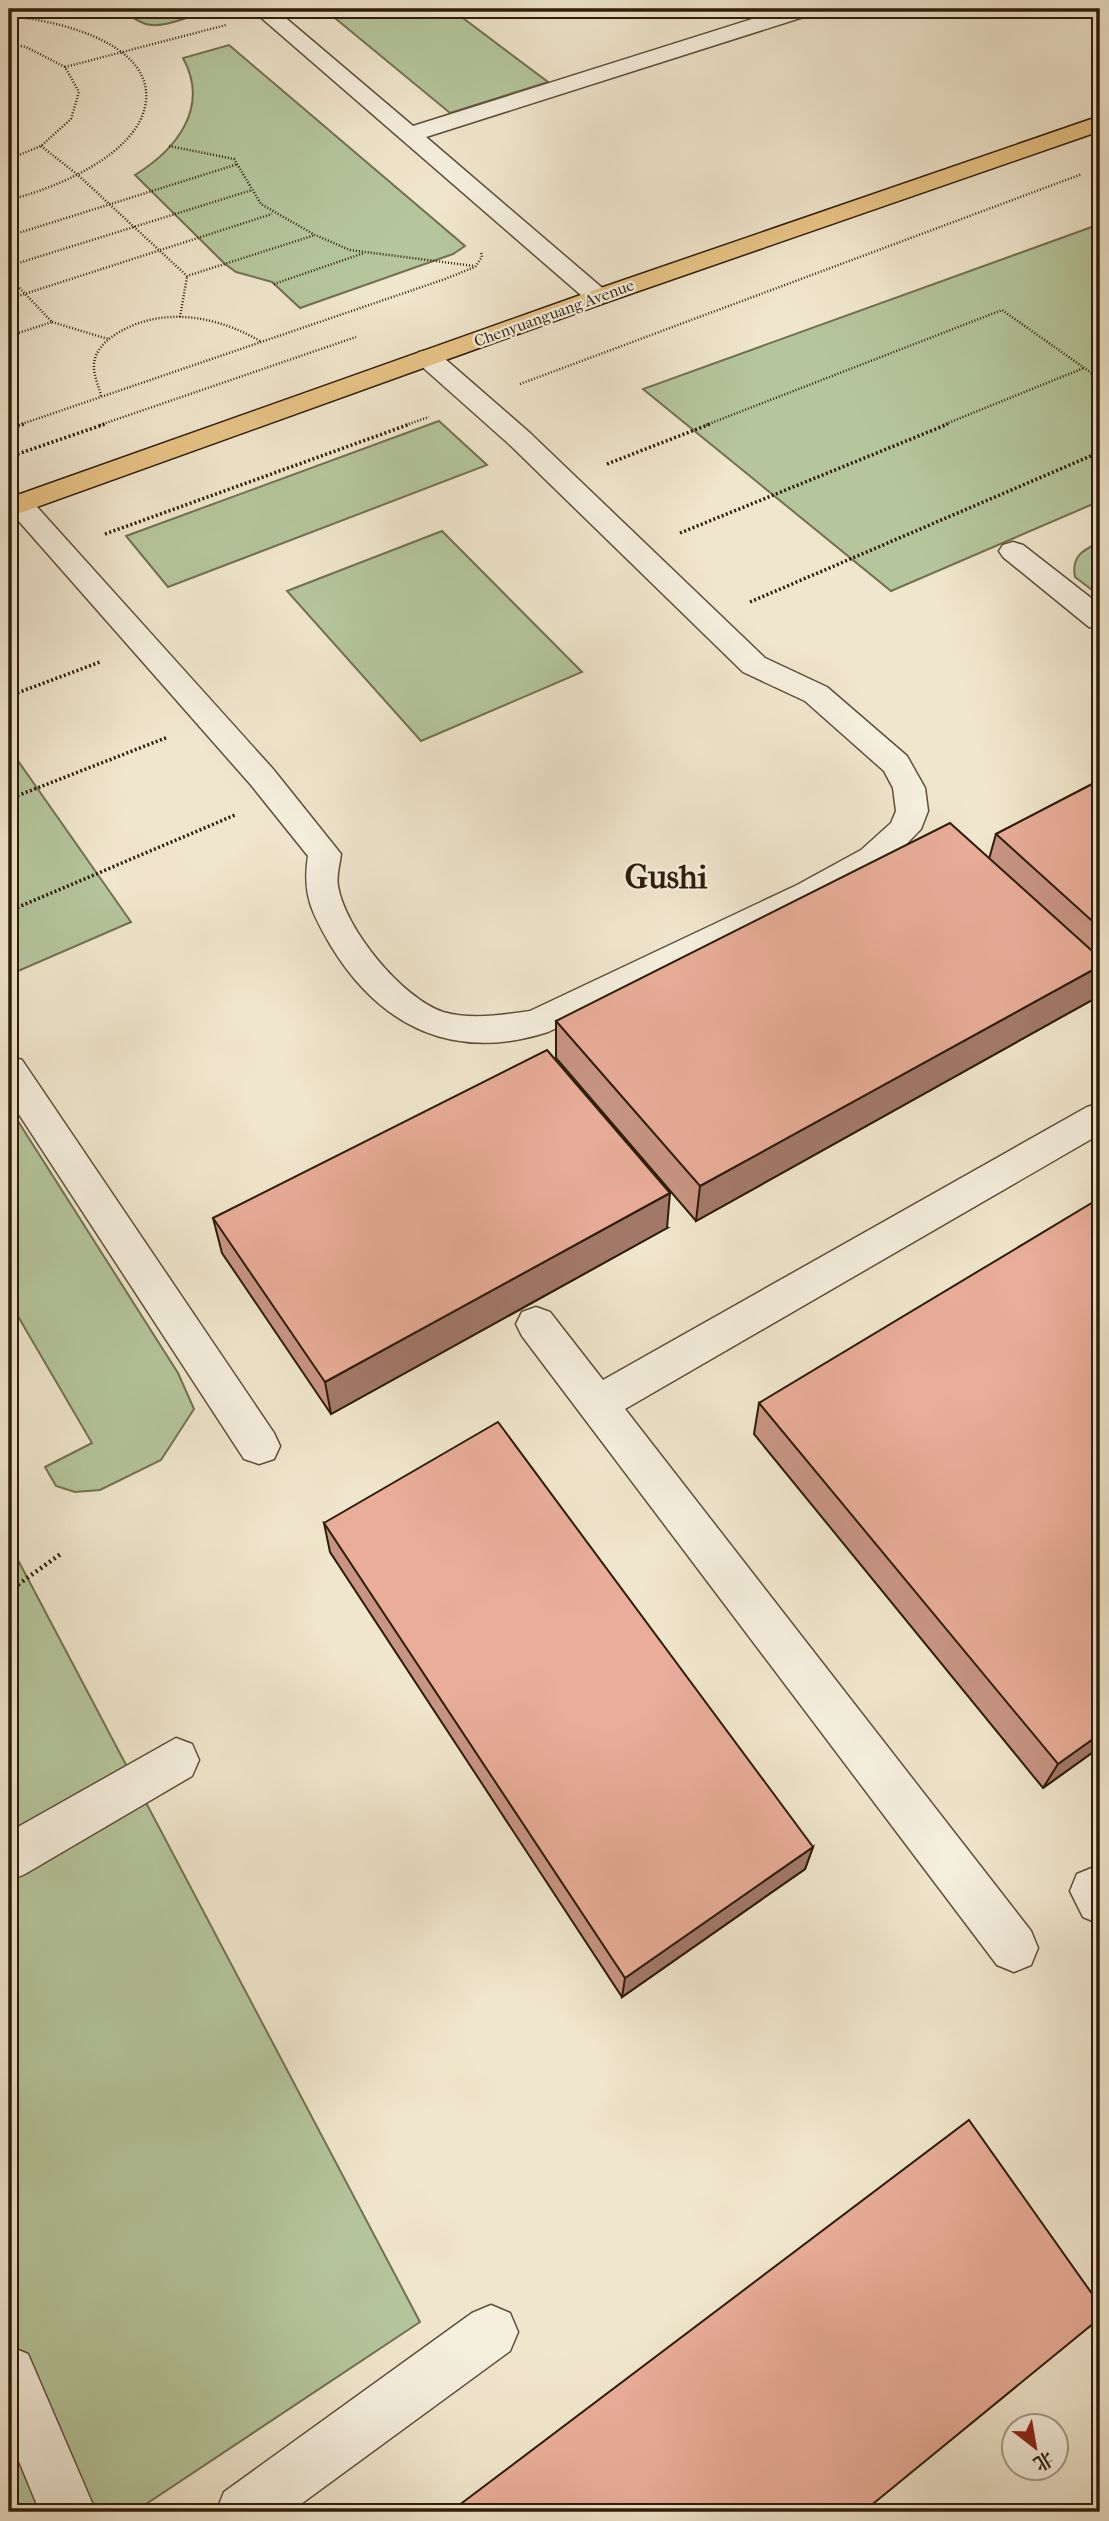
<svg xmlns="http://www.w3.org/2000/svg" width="1109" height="2521" font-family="'IM FELL French Canon','Noto Serif SC',serif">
<rect width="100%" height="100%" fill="#f0e6cd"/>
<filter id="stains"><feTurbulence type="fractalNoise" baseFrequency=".00286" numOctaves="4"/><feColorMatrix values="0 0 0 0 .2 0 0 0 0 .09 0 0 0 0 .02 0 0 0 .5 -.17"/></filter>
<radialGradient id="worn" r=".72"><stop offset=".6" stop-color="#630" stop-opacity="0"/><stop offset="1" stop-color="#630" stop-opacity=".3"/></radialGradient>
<path fill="#b5c69c" stroke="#727152" stroke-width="2" d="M122 9H186L194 16C161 25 149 34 122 9Z
M324 9H451L548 82 450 113Z
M229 45 465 246 453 254 300 308 272 282 236 272 225 264 135 175C177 149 210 107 183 58Z
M1100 224V501L891 591 643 389Z
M439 421 487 465 168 587 126 536Z
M442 531 582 672 421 741 287 591Z
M1100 542V596L1075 577C1071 556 1083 550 1100 542Z
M9 748 131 922 9 975Z
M9 1107 178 1373 194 1409 161 1460 100 1490 75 1492 56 1486 45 1467 92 1443 9 1301Z
M9 1543 420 2322 134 2512H9Z"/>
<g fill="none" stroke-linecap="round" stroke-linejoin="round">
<g stroke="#5e4e3a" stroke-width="3">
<path id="minor" d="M251 9H275L413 126 784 9H816L813 14 426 137 607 292 611 297 607 302H589Z
M428 350 437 352 530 433 765 658 827 687 907 756 925 788 928 811 921 829 885 866 821 903 548 1032C455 1062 381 1028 331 946 312 913 302 895 308 856L251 785 9 510V498L19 495 29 498 273 769 341 854C340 864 336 876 338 886 345 929 402 998 443 1012 470 1020 503 1015 530 1011L797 885 861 850 891 823 896 811 893 788 884 771 805 701 743 672 510 445 419 364 415 358 419 352Z
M1013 542 1023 545 1100 605V629L1089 627 1003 557 999 551 1003 545Z
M9 1056 22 1060 274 1433 280 1446 274 1459 259 1464 244 1459 9 1099Z
M1100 1103V1134L625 1409 1031 1931 1038 1948 1031 1965 1014 1972 997 1965 522 1336 516 1324 522 1312 536 1307 550 1312 603 1380 1087 1107Z
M176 1738 192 1744 199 1760 192 1776 25 1874 9 1881V1832Z
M1094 1867 1100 1870V1924L1083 1917 1070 1891 1077 1874Z
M491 2305 510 2313 518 2332 510 2351 290 2512H216L224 2492 472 2313Z
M9 2346 28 2354 96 2512H40L9 2437Z"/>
</g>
<g stroke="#2e1c09" stroke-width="3">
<path id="major" d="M1100 116V131L607 302 9 517V498L589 292Z"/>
</g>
<path stroke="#2e1c09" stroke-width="2.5" stroke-dasharray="1 2" stroke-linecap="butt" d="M211 9 221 17
M9 16C53 20 152 41 146 101 140 155 53 189 9 200
M9 44 26 47 65 67 79 92 71 119 41 146 9 159
M65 67 226 25
M41 146 78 175 187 276 315 235
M169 146 234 159 261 204 315 235 350 250 474 266
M9 236 238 164
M9 266 252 190
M9 277 52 322 9 336
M274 284 364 253
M9 299 272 214
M180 317 187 277
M52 322 108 339
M520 384 1082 174
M101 396C99 386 93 375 94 364 95 351 105 341 116 334 161 306 215 315 260 341
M19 425 445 279 475 267 482 257 481 252
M100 425 356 337
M406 425 429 417
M706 425 1002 310 1100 379
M943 425 1084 368"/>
<path stroke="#2e1c09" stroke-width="3.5" stroke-dasharray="2 2.5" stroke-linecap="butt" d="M9 429 24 424
M9 457 105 424
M607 464 710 424
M680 533 948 424
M105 534 410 424
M750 602 1100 452
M9 696 100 662
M9 799 168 737
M9 911 235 815"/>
<path stroke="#2e1c09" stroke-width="4.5" stroke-dasharray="2 3.5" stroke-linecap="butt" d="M9 1591 62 1553"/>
<use href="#minor" fill="#f5efde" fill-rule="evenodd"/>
<use href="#major" fill="#e8c386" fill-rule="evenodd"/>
</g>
<path fill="#c89584" stroke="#2e1c09" stroke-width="2" d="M1100 780V978L1092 1000 696 1221 556 1058V1021L989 859 996 834Z
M213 1218 667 1228 331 1414 222 1253Z
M759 1403 1100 1747 1043 1788 754 1434Z
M324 1523 813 1847 805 1869 622 1997 330 1552Z"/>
<path fill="#a3796b" stroke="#2e1c09" stroke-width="2" d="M1100 966V978L1092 1000 696 1221 700 1186Z
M670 1193 667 1228 331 1414 325 1382Z
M1100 1734V1747L1043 1788 1058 1764Z
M813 1847 805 1869 622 1997 625 1978Z"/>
<path fill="#e9ad99" stroke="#2e1c09" stroke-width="2" d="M1100 780V928L996 834Z
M950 823 1100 958V966L700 1186 556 1021Z
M547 1050 670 1193 325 1382 213 1218Z
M1100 1198V1734L1058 1764 759 1403Z
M498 1422 813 1847 625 1978 324 1523Z
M969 2120 1100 2305V2318L863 2512H450Z"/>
<g text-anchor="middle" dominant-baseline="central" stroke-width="5" stroke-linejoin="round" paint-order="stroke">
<g font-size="16" fill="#2e1c09" stroke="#f5efde">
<text transform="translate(554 313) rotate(-20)">Chenyuanguang Avenue</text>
</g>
<g font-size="33" font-weight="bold" fill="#2e1c09" stroke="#f5efde">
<text x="666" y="877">Gushi</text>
</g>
</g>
<rect width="1109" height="2521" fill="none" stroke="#f0e6cd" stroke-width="35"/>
<rect x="10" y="10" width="1088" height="2500" fill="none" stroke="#2e1c09" stroke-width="3.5"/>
<rect x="18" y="18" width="1074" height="2486" fill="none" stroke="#2e1c09" stroke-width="2"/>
<g transform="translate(1035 2447) rotate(149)"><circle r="33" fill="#f5efde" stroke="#a59b89" stroke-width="2"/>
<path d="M0-5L12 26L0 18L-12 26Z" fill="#8f2418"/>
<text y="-10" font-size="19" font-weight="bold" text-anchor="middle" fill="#2e1c09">北</text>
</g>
<rect width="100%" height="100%" filter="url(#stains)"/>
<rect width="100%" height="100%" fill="url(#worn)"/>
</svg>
